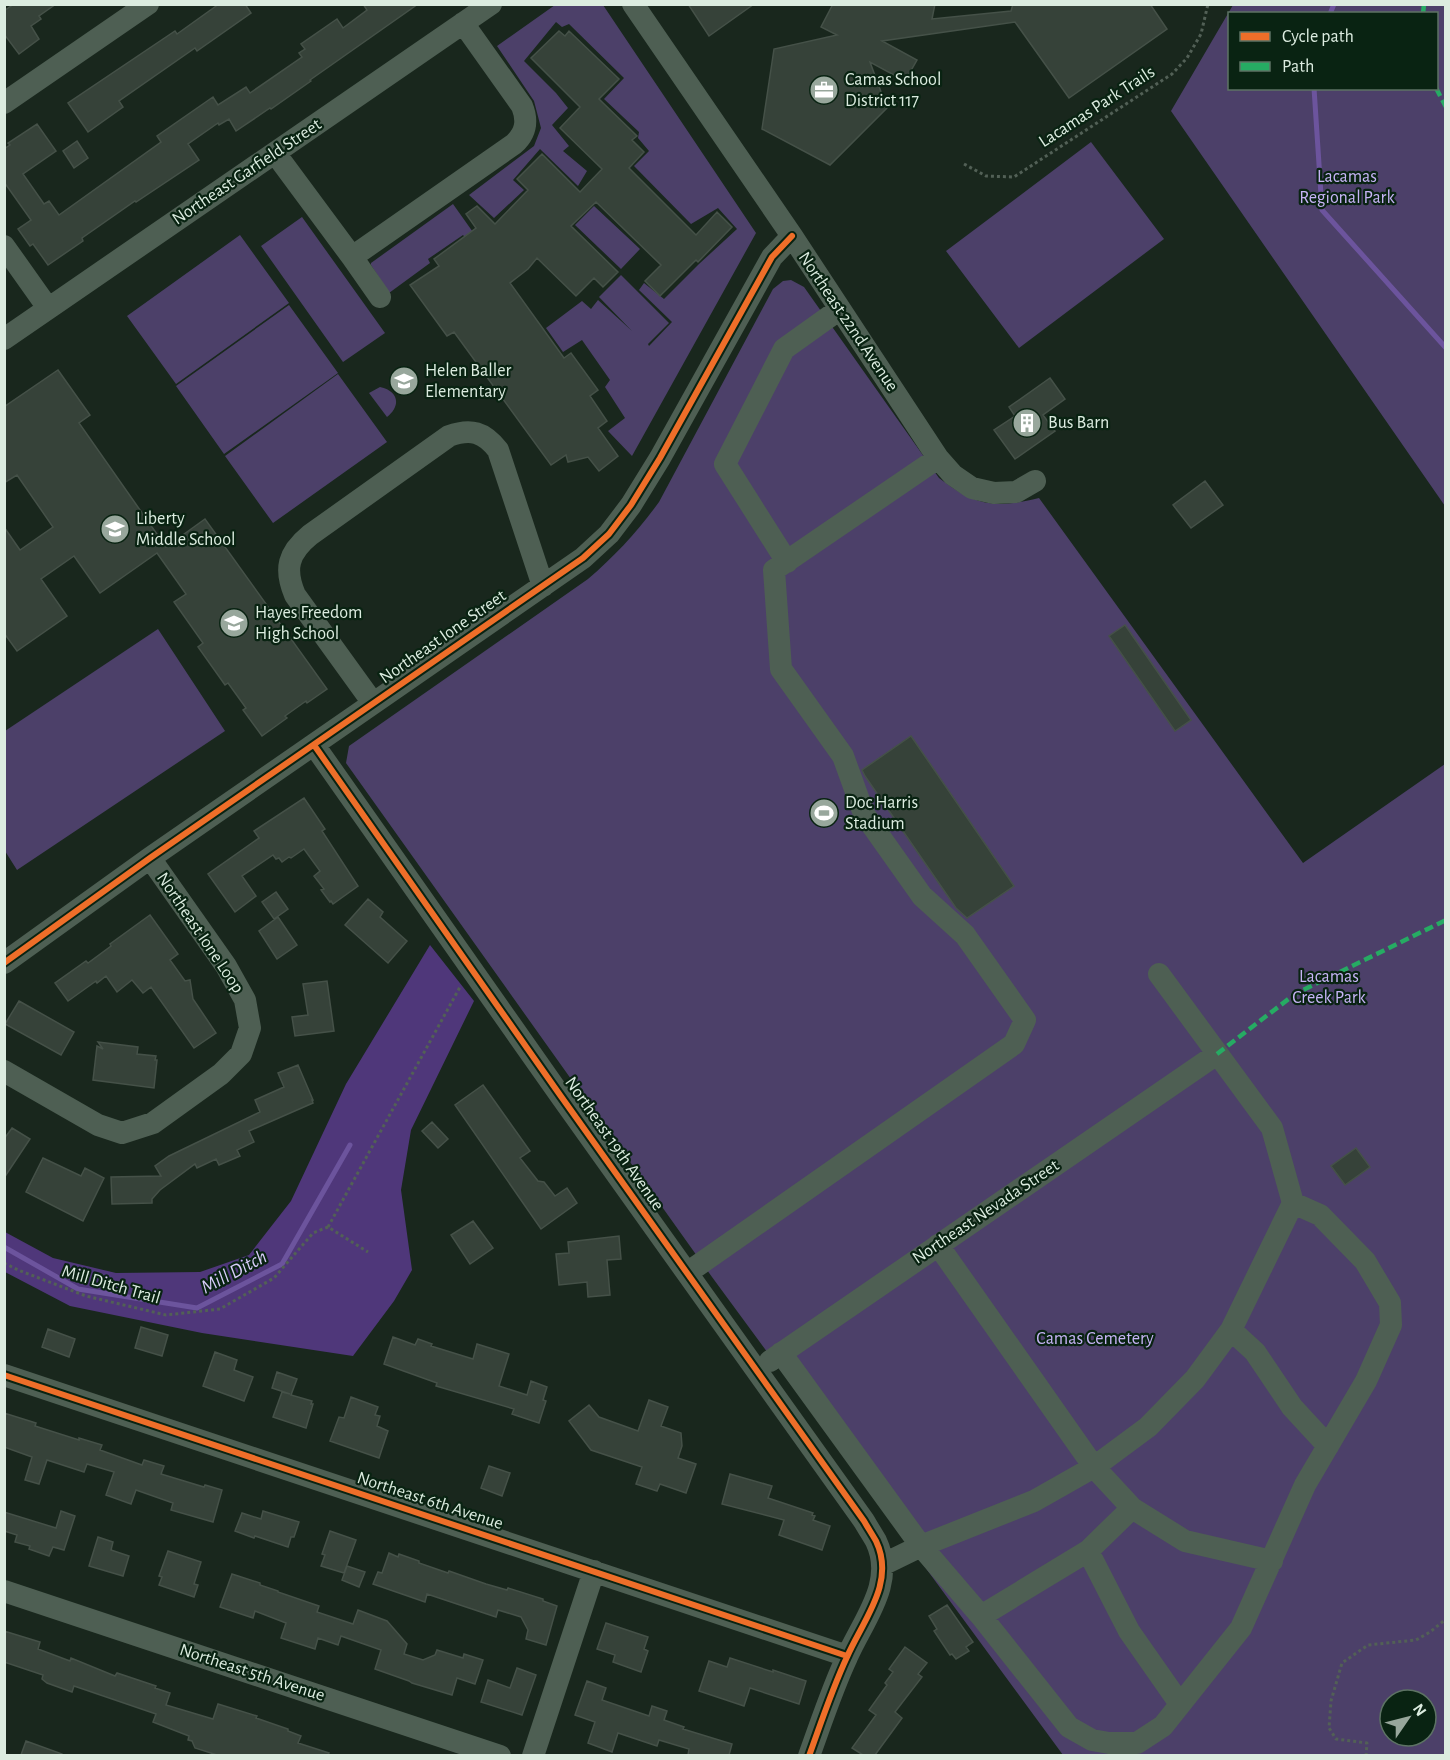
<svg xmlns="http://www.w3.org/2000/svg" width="1450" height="1760" font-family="'Alegreya Sans',sans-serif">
<rect width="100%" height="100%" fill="#19271d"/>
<path fill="#4c4069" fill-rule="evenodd" d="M555 5H603L756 233 632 456 608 431 625 418 605 387 610 380 582 340 563 352 546 328 582 301 591 309 598 300 632 331 599 297 621 275 669 323 648 344 649 346 672 322 639 290 644 283 664 299 699 264 737 229 718 208 691 224 634 166 649 151 638 138 639 132 604 99 624 78 569 24 562 27 556 22 524 61 556 93 568 108 552 125 569 146 563 151 587 171 578 186 540 149 513 180 524 190 494 218 469 195 534 146 541 128 534 101 497 46Z
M1233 5H1445V506L1171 111ZM1230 14H1436V88H1230Z
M1091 142 1164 239 1019 348 946 251Z
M453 204 475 235V249L463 235 428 259 430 263 389 293 371 265V263Z
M594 206 640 249 621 269 575 225Z
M302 217 385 333 343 362 261 246Z
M240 235 289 303 176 384 127 316Z
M791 280 804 287 939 478C976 506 994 509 1039 498L1303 863 1445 764V1755H1063L712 1277 346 763 349 746 588 579C615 556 638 531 659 502L773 289 783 281ZM1390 1700H1426V1736H1390Z
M289 305 338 373 224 454 176 386Z
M338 374 387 442 273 523 225 456Z
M380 387C399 391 401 406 387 417L369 393Z
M158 629 225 731 17 870 5 851V731Z"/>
<path fill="#4f377a" d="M430 945 474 1001 411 1130 401 1190 412 1270 394 1301 353 1356 202 1333 70 1306 5 1272V1232L53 1258 116 1273 200 1272 249 1255 291 1201 346 1084Z"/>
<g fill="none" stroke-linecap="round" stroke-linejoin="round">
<path stroke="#6c549d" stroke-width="5" d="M1330 14 1334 4
M1314 88 1322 210 1446 348
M4 1247 78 1289 197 1308 282 1264 350 1145"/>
</g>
<path fill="#364239" stroke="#455148" stroke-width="1.5" d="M14 4H56L39 16 41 19 31 26 39 39 19 54 4 34V11Z
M219 4H245L251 13 197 51 195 48 119 101 123 107 88 132 68 103 175 31 177 34Z
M363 4H418L310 80 311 81 271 109 270 108 236 131 229 119 219 125 218 123 188 144 199 160 136 202 135 201 82 238 83 241 48 265 33 244 30 246 18 229 31 220 4 182V149L10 145 8 143 37 124 56 151 23 174 44 204 49 201 59 215 161 142 157 136 213 97 218 105 246 87 250 93 302 57 299 53 305 49 301 44 337 19 343 28 367 10Z
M688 4H754L709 36Z
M833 4H935L932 19 1011 11 1013 4H1150L1167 29 1069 98 1015 22 882 41 917 60 905 81 870 62 887 108 830 165 762 129 774 49 837 35 821 27Z
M559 31 565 36 569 31 619 79 599 99 637 136 632 140 644 152 629 168 696 235 717 212 732 227 698 262 696 260 660 296 645 281 661 265 596 202 571 226 618 272 603 287 594 278 576 296 537 258 528 269 510 283 564 358 571 353 598 390 590 396 607 421 598 428 618 456 599 471 588 457 568 462 566 455 551 465 454 332 447 336 410 285 439 266 434 259 476 228 466 214 477 206 495 224 528 190 517 179 542 154 580 192 602 169 560 128 580 107 531 58Z
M77 141 88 158 74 168 63 151Z
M58 370 90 415 79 423 166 547 205 519 327 689 307 703 306 701 285 716 287 718 262 736 243 710 246 708 228 683 225 685 198 647 203 643 174 602 186 594 157 553 100 593 74 556 41 579 67 616 17 651 4 633V527L20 550 53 527 17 475 4 483V407Z
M1050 378 1065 399 1043 415 1055 431 1015 459 994 430 1015 416 1009 407Z
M1205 481 1223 505 1191 528 1173 505Z
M1125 625 1191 720 1175 731 1109 636Z
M911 736 1014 886 967 918 956 908 865 776 862 770Z
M304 798 325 829 322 831 358 886 333 904 331 901 330 902 321 890 324 889 314 876 320 871 304 849 291 858 289 857 282 862 279 858 276 859 273 855 242 876 256 896 235 912 208 874 259 838 254 831Z
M276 892 288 909 274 919 262 902Z
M368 899 383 912 380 917 407 941 388 963 345 925Z
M150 915 178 954 170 960 185 981 190 980 193 999 216 1033 194 1048 151 987 143 993 132 980 117 992 106 976 97 983 96 981 68 1001 55 983 86 961 88 963 111 946 110 944Z
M278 917 297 945 277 959 259 931Z
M327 981 334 1031 295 1036 292 1017 308 1015 303 984Z
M19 1001 74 1032 61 1055 5 1024Z
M98 1042 138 1047 137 1054 156 1056 155 1060H157L154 1088 93 1080 97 1046 103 1049Z
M298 1065 313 1100H312L313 1103 249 1131 254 1142 237 1150 240 1156 219 1165 216 1159 197 1168 195 1164 160 1190 152 1199V1203L112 1204 111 1177 161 1176 155 1166 169 1156 260 1112 255 1100 284 1087 278 1073Z
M483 1085 530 1151 520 1158 538 1181 544 1182 555 1196 567 1188 577 1203 541 1229 455 1105Z
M432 1122 448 1139 438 1148 422 1131Z
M12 1128 30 1139 4 1178V1139Z
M1356 1148 1370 1167 1345 1185 1331 1166Z
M43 1158 81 1176 85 1168 104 1178 83 1221 26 1192Z
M473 1221 493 1248 470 1264 451 1235Z
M619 1236 621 1259 607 1260 610 1295 588 1297 587 1282 559 1285 556 1254 569 1253 568 1242Z
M141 1327 168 1335 162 1356 135 1348Z
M48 1329 75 1339 69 1357 42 1347Z
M393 1337 415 1345 418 1339 432 1344 431 1346 473 1359 477 1344 509 1354 499 1386 527 1395 531 1381 547 1387 543 1400 546 1401 539 1423 512 1414 514 1409 436 1386 437 1383 384 1364Z
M215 1352 237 1360 234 1370 253 1377 244 1401 203 1386Z
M277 1372 297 1379 291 1395 312 1401 311 1404H313L306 1428 273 1417 282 1392 290 1394 272 1388Z
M351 1397 378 1407 375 1415 380 1416 377 1426 388 1431 379 1458 330 1441 339 1417 344 1418Z
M649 1400 668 1407 661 1426 681 1433 682 1446 678 1458 696 1464 686 1493 660 1484 657 1491 636 1484 642 1467 591 1450 569 1421 589 1405 599 1417 638 1431Z
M4 1413 36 1423 35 1426 79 1440V1438L102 1445 100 1450 142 1465 144 1460 164 1466 161 1474 204 1487 205 1485 222 1490 213 1522 171 1510 173 1503 136 1490 131 1504 106 1495 114 1472 87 1464 84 1472 47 1460 39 1484 25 1480 32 1457 4 1447Z
M489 1466 510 1473 502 1496 481 1488Z
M730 1474 772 1486 768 1498 813 1513 812 1515 815 1516 813 1520 830 1526 822 1550 779 1535 784 1520 722 1504Z
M61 1511 75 1516 64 1550 53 1547 49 1556 29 1549 30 1546 15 1542 17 1535 4 1531V1512L56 1528Z
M263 1511 299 1522 294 1537H291L288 1547 255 1536 254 1538 235 1531 242 1513 261 1519Z
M330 1531 356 1540 344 1573 321 1566 325 1555 322 1554Z
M98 1537 113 1542 111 1550 129 1556 123 1576 89 1566Z
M168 1551 201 1562 194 1584 198 1585 194 1597 159 1585 162 1577 159 1576Z
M389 1553 398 1557 399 1554 419 1561V1563L448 1573 449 1571 486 1584 507 1590 508 1588 543 1599V1601L557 1606 546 1645 526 1639 528 1630 521 1617 498 1610 496 1617 427 1594 425 1602 373 1584 378 1572 382 1573Z
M347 1566 365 1572 359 1587 342 1580Z
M232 1574 260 1583V1585L278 1591V1592L319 1606 317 1612 353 1624 358 1610 387 1621 407 1644 404 1654 423 1660 435 1655 437 1650 463 1658 464 1654 483 1660 475 1684 457 1678 452 1695 412 1683 409 1681 375 1669 381 1650 341 1636 338 1645 318 1638 315 1649 281 1638 286 1623 255 1611 253 1618 220 1607Z
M947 1605 973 1642 966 1647 969 1651 956 1659 952 1654 950 1655 934 1631 937 1629 929 1616Z
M606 1623 648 1637 644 1649 648 1651 641 1672 613 1662 615 1655 597 1649Z
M4 1631 40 1642 38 1649 70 1661 71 1658 115 1676 117 1673 156 1686 155 1688 170 1693 166 1705 213 1719 218 1704 257 1716 256 1718 288 1729V1731L301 1736 298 1743 329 1753 328 1755H217L195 1748 192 1741 188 1740 189 1736 153 1722 156 1714 74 1686 72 1692 47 1683 42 1679 43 1675 4 1662Z
M905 1647 927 1663 918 1674 922 1677 895 1712 902 1718 875 1755H863L852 1748 876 1715 869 1710 887 1685 885 1683 893 1672 889 1669Z
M730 1658 773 1672V1670L806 1681 799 1704 750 1688 744 1706 699 1691 709 1661 727 1667Z
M517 1668 536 1675 522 1715 481 1702 488 1680 510 1688Z
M587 1681 606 1688 602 1700 649 1716 652 1706 667 1711 664 1720 684 1727 683 1729 732 1744 729 1755H688L689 1749 659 1740 657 1746 618 1733 612 1752 588 1743 595 1722 575 1715Z
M26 1741 62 1754V1755H21Z"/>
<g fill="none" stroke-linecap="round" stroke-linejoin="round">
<path stroke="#526056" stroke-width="3" stroke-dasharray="3 3" stroke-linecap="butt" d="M964 164 986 176 1014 177 1172 74 1187 58 1201 34 1208 4
M328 1227 460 987
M4 1263 18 1270 86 1296 166 1315 220 1309 274 1278 313 1233 328 1227 368 1252
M1366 1756 1367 1743 1336 1739 1329 1728 1331 1701 1342 1663 1368 1645 1416 1640 1430 1632 1446 1619"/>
<path stroke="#4e5f53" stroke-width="22" d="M633 4 792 236 938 458 953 475 972 488 994 493 1016 492 1035 481
M4 103 148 4
M275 153 352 257 514 144C526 133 528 121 522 106L463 23
M4 246 48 308
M352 257 380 297
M4 339 491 4
M787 562 725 464 784 349 840 309
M373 703 295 595C284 569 288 553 310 535L449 436C471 428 484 432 498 450L543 586
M314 745 560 1095 864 1521C868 1528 872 1534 876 1541 896 1583 863 1620 847 1657 832 1689 821 1723 809 1756
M4 963 150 858 583 558 609 534 631 505 660 458 772 257 792 236
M4 1071 98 1125 122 1133 153 1123 221 1074 241 1054 250 1028 245 1000 226 966 150 858
M938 1245 1094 1467 1132 1508 1185 1541 1272 1561
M687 1273 1014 1044 1025 1020 965 935 922 896 864 814 843 756 781 669 774 570 938 458
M1231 1330 1255 1352 1292 1407 1328 1446
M781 1353 921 1546 981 1616 1069 1727 1092 1740 1109 1743H1137L1163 1726 1241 1628 1305 1485 1366 1381 1391 1325 1390 1303 1365 1261 1320 1215 1293 1203
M770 1361 1217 1054
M4 1375 847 1656
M1088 1551 1129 1631 1180 1704
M882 1565 921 1546 1034 1501 1094 1467 1148 1427 1195 1379 1231 1330 1293 1203 1272 1128 1159 974
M4 1591 500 1756
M981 1616 1088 1551 1132 1508
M533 1756 594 1571"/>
<path stroke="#26ab63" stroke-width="4.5" stroke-dasharray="9 4.5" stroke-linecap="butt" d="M1423 14 1424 4
M1436 88 1446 107
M1217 1054 1295 994 1446 920"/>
<g stroke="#092312" stroke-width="10">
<path id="cycleway" d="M314 745 560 1095 864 1521C868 1528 872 1534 876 1541 896 1583 863 1620 847 1657 832 1689 821 1723 809 1756
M4 963 150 858 583 558 609 534 631 505 660 458 772 257 792 236
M4 1375 847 1656"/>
</g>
<use href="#cycleway" stroke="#ee6e29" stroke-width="6"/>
</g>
<defs>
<g id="office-disc" transform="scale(1.5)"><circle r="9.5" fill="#98a79c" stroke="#092312"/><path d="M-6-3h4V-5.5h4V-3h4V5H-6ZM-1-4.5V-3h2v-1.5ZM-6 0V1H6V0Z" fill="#fff"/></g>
<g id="school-disc" transform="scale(1.5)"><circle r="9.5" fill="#98a79c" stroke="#092312"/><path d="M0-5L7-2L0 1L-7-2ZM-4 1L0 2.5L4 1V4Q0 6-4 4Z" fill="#fff"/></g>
<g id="building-disc" transform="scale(1.5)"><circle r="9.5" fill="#98a79c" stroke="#092312"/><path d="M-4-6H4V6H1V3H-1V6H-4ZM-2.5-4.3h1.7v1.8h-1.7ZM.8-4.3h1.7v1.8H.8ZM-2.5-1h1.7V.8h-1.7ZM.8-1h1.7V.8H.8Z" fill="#fff"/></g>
<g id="stadium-disc" transform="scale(1.5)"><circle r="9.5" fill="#98a79c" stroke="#092312"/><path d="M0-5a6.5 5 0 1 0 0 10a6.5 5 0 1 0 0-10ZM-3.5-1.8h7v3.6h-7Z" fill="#fff"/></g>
</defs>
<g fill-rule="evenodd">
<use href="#office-disc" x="824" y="90"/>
<use href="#school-disc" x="404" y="381"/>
<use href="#building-disc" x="1027" y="423"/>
<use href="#school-disc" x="115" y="529"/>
<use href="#school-disc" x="234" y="623"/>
<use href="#stadium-disc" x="824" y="813"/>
</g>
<g text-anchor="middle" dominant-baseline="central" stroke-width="4.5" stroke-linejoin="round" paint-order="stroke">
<g font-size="18" fill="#dcece0" stroke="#092312" text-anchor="start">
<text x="845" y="80">Camas School<tspan x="845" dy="21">District 117</tspan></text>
<text x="425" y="371">Helen Baller<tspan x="425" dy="21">Elementary</tspan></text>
<text x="1048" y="423">Bus Barn</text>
<text x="136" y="519">Liberty<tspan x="136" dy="21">Middle School</tspan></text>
<text x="255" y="613">Hayes Freedom<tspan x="255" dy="21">High School</tspan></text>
<text x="845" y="803">Doc Harris<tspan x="845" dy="21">Stadium</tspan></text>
</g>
<g font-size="18" fill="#dcece0" stroke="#092312">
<text transform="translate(1097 107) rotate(-33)">Lacamas Park Trails</text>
<text transform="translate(247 172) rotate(-34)">Northeast Garfield Street</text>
<text transform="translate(848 322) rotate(56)">Northeast 22nd Avenue</text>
<text transform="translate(443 637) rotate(-35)">Northeast Ione Street</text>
<text transform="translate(200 933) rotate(56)">Northeast Ione Loop</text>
<text transform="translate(614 1144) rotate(55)">Northeast 19th Avenue</text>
<text transform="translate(986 1212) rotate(-34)">Northeast Nevada Street</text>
<text transform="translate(111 1285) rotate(16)">Mill Ditch Trail</text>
<text transform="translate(430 1501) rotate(18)">Northeast 6th Avenue</text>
<text transform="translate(252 1673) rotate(18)">Northeast 5th Avenue</text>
</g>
<g font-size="18" fill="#c7b4f6" stroke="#092312">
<text x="1347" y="177">Lacamas<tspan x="1347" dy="21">Regional Park</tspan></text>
<text x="1329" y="977">Lacamas<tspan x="1329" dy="21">Creek Park</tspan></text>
<text x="1095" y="1339">Camas Cemetery</text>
</g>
<g font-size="20" font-style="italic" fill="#d9cdfa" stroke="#092312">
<text transform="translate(234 1272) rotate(-28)">Mill Ditch</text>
</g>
</g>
<rect width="1450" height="1760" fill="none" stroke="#dcece0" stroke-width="12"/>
<rect x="1228" y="12" width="210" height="78" fill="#092312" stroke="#5d7364" stroke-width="1.5"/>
<rect x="1240" y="32" width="30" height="9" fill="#ee6e29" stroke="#5d7364" stroke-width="1.5"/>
<text x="1282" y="42" font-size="18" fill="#dcece0">Cycle path</text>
<rect x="1240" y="62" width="30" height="9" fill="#26ab63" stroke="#5d7364" stroke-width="1.5"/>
<text x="1282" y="72" font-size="18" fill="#dcece0">Path</text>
<g transform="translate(1408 1718) rotate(55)"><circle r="28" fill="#092312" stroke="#5d7364" stroke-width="1.5"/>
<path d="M0-4.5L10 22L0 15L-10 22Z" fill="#98a79c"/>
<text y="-9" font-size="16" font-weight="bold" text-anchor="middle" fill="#dcece0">N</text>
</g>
</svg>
